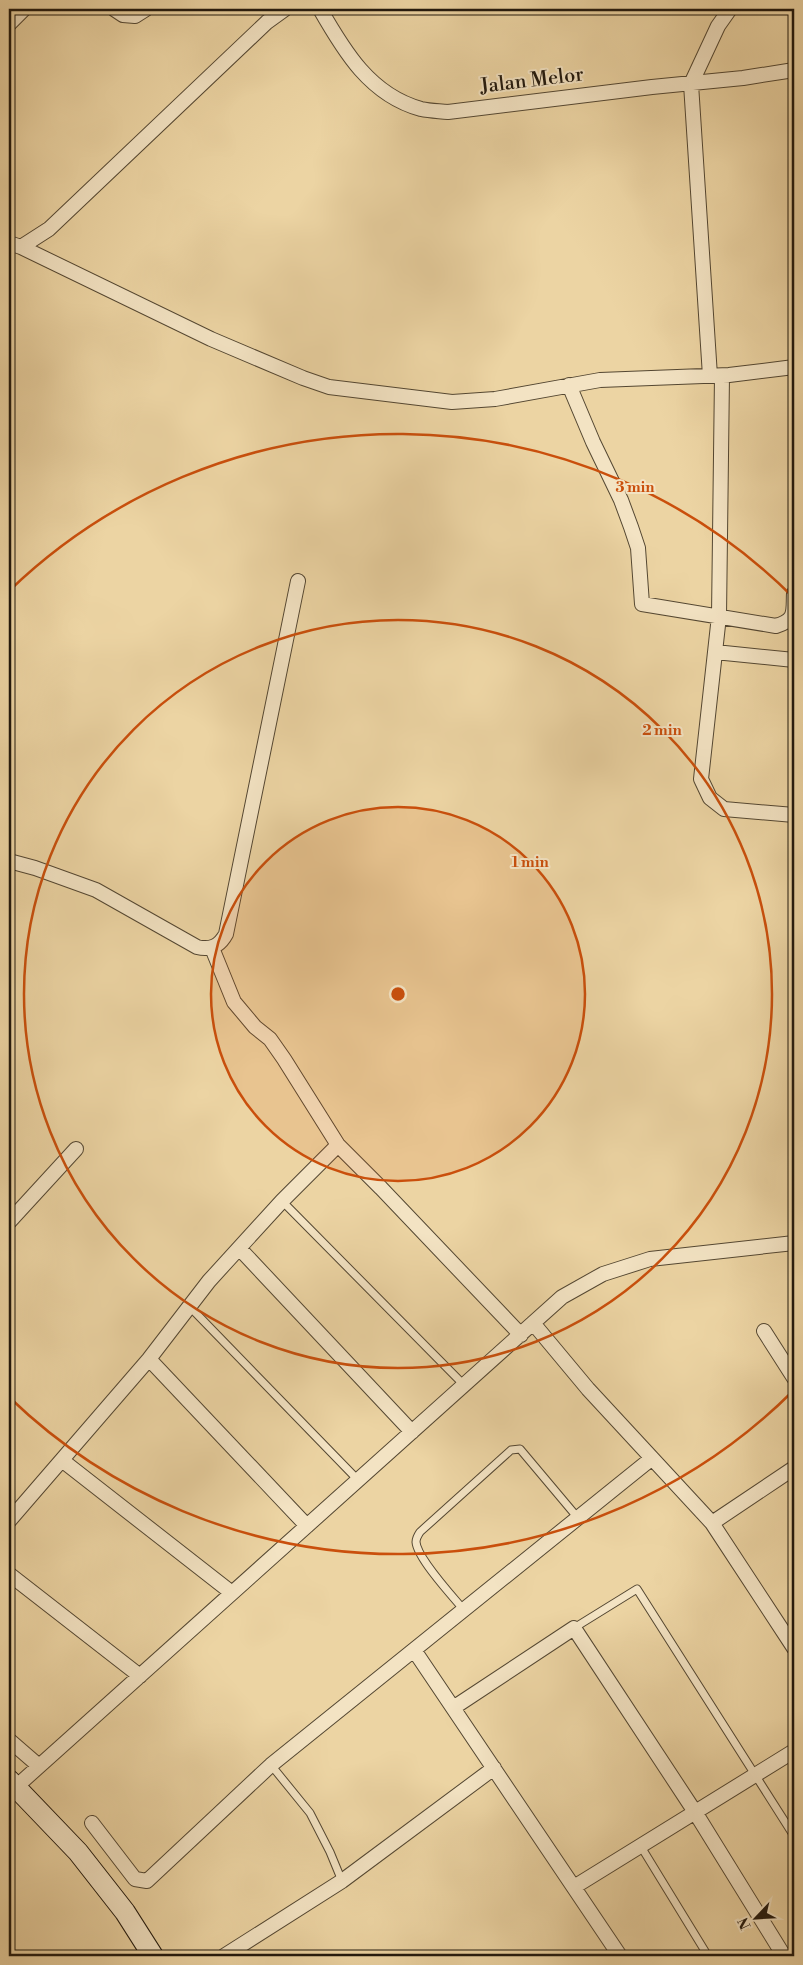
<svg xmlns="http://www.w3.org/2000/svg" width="803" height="1965" font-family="'Libre Bodoni',serif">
<rect width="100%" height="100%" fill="#ecd4a3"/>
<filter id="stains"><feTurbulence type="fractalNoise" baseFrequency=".004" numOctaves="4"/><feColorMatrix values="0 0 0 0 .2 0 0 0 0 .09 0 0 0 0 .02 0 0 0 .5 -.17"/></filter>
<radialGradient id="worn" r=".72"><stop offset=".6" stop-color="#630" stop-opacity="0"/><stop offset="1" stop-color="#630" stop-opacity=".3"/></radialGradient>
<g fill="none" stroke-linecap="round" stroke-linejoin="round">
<g stroke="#544732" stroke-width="9">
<path id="lane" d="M282 1201 464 1385
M189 1306 358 1480
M464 1610C453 1597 417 1558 416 1542 416 1538 418 1535 420 1532L511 1450 520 1449 578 1518
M574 1628 637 1589 794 1836
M271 1765 310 1813 330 1852 342 1881
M640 1845 708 1956"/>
</g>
<g stroke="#544732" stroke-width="16">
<path id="street" d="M114 9 123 15 135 16 146 9
M320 9C344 51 370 95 421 109 430 111 439 111 448 112L652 87 743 78 794 70
M9 24 24 9
M9 243 21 247 211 339 303 378 329 387 452 402 495 399 600 380 729 375 794 367
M21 247 49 229 267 22 285 9
M710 376 691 84 718 26 730 9
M722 376 719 616 701 779 710 798 724 809 794 815
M569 385 593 442 621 500 631 527 638 548 642 604 776 626C797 620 793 611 794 593
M715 652 794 660
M9 861 35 868 96 890 197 947C210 950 219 947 226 934L298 581
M212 948 234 1002 255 1027 270 1039 284 1059 338 1145 381 1188 521 1335
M9 1222 76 1149
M239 1248 412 1432
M533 1323 588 1389 712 1523 794 1648
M764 1331 794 1378
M149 1359 307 1526
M63 1461 232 1593
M9 1521 149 1359 209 1281 282 1201 338 1145
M712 1523 794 1468
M9 1574 140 1676
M414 1650 620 1956
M453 1708 574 1628 695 1812 784 1956
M9 1740 39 1766
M17 1786 562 1297 603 1274 650 1259 794 1243
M92 1823 135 1879 147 1881 271 1765 651 1459
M574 1887 794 1751
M224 1956 342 1881 494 1768"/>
</g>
<g stroke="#21180d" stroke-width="22">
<path id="secondary" d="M9 1780 78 1852 125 1912 153 1956"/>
</g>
<use href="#lane" stroke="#f3e3c3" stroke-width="7"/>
<use href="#street" stroke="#f3e3c3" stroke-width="14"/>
<use href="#secondary" stroke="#f3e3c3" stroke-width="20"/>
</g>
<circle cx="398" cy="994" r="187" fill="#ca4f0c" fill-opacity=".12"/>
<g fill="none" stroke="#ca4f0c" stroke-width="2.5">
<circle cx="398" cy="994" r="187"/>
<circle cx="398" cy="994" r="374"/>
<path d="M794 1390A560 560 0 0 1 9 1397M9 591A560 560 0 0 1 794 598"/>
</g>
<g text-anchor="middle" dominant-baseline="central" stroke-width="4" stroke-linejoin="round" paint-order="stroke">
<g font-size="20" fill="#21180d" stroke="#f3e3c3">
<text transform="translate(532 81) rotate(-7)">Jalan Melor</text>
</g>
</g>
<circle cx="398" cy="994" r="8" fill="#ca4f0c" stroke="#f3e3c3" stroke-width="2.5"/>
<g font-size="15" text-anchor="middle" font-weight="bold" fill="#ca4f0c" stroke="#f3e3c3" stroke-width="4" stroke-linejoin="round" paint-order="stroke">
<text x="635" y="492">3 min</text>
<text x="662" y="735">2 min</text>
<text x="530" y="867">1 min</text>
</g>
<rect width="803" height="1965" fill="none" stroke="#ecd4a3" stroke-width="30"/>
<rect x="10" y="10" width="783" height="1945" fill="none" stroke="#21180d" stroke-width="2.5"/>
<rect x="15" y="15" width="773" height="1935" fill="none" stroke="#21180d"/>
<g transform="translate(756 1918) rotate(245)" stroke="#f3e3c3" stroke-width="4" paint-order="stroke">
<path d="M0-4L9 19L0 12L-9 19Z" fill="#21180d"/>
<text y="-8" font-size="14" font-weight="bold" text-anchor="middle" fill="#21180d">N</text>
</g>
<rect width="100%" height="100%" filter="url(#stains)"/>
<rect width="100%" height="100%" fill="url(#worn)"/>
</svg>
